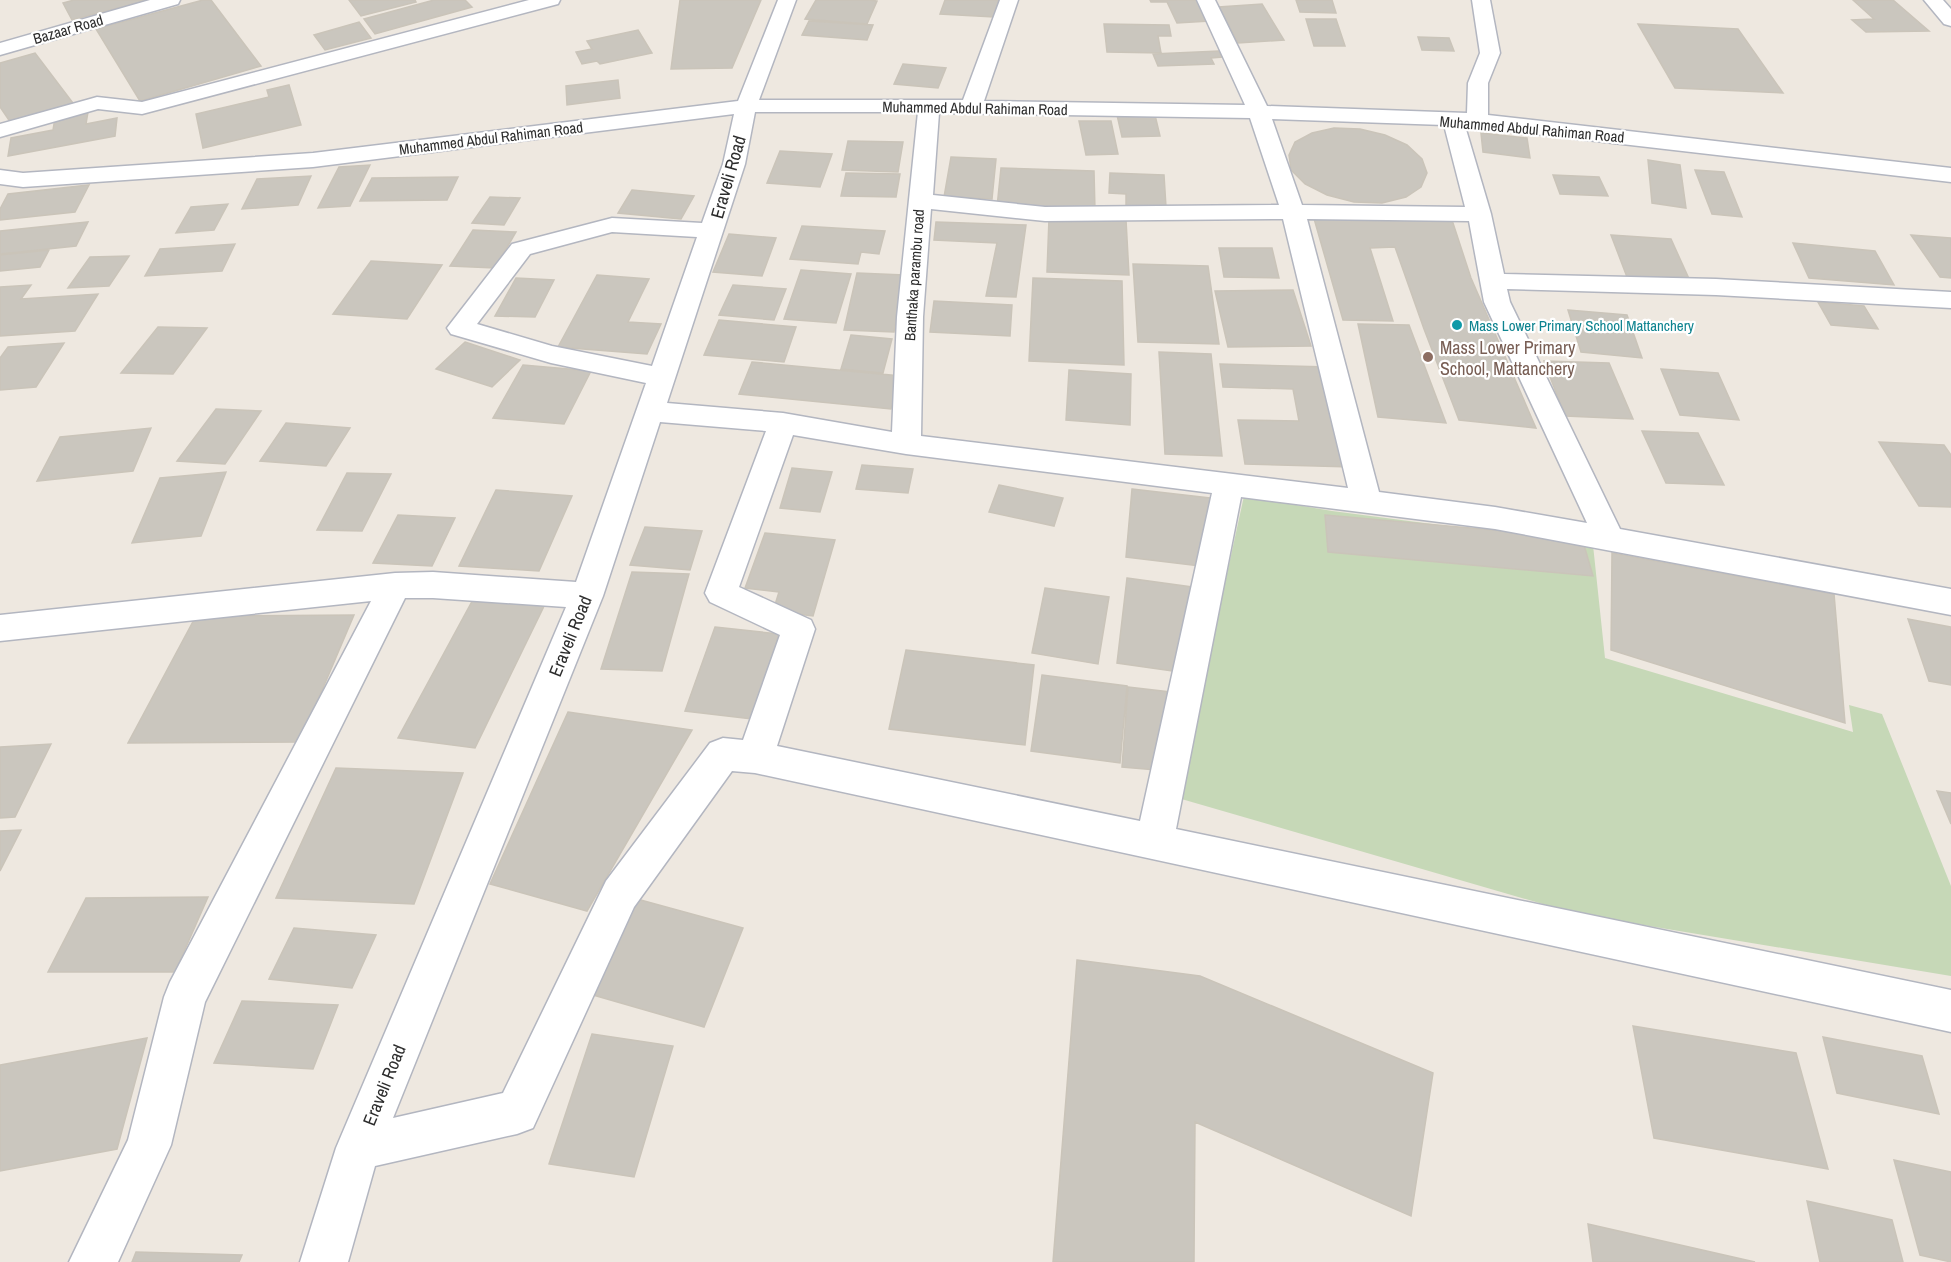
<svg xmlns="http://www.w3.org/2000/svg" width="1951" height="1262" font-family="'Archivo Narrow',sans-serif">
<rect width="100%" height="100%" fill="#eee8e0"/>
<path fill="#c6d8b7" d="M1244 496 1332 511 1593 545 1605 658 1853 732 1849 705 1882 714 1951 886V976L1577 914 1178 798Z"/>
<path fill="#cac6be" stroke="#cac4b9" stroke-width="1.5" d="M74 0H149L72 20 63 3Z
M203 0H211L261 66 140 101 96 29Z
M349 0H415L416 2 361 16Z
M434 0H465L472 7 375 34 364 19Z
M680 0H761L732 68 671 69Z
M816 0H869L877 1 867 24 805 19Z
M945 0H999L994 17 940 14Z
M1150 0H1197L1209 21 1177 23 1167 2H1151Z
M1296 0H1332L1336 13 1300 12Z
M1853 0H1893L1929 31 1866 32 1852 20 1874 19Z
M1262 4 1284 40 1238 43 1219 7Z
M1306 19H1336L1345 46H1314Z
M809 21 873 25 867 40 802 35Z
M359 22 371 38 325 50 314 35Z
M1104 24 1169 25 1171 36H1158L1161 53 1107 52Z
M1638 24 1738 29 1783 93 1675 88Z
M638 30 652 53 600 64 597 61 582 64 576 52 592 49 587 41Z
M1418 37 1449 38 1454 51 1422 50Z
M1219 51 1222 57 1211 58 1214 64 1158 66 1153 54Z
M35 53 73 103 11 123 0 107V63Z
M903 64 946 68 938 88 894 84Z
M618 80 620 98 567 105 566 86Z
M289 85 301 125 203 148 196 114 269 97 267 90Z
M88 112 86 124 117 118 115 136 8 156 11 138 53 130 55 118Z
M1117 115H1155L1160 136 1122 137Z
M1079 121H1111L1118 154 1086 155Z
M1334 128 1360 129 1385 135 1407 145 1422 159 1427 173 1421 187 1406 197 1382 203 1354 202 1327 195 1305 184 1291 170 1289 155 1295 142 1312 133Z
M1481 133 1527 138 1530 158 1483 152Z
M848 141 903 142 898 172 842 170Z
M780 151 832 154 820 187 767 183Z
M951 157 996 159 992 199 944 197Z
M1648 160 1680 165 1686 208 1652 203Z
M370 165 350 206 318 208 339 167Z
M1001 168 1094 171 1095 211 997 207Z
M1695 170 1724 172 1742 217 1712 214Z
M846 173 900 174 896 197 841 196Z
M1110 173 1164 175 1166 207 1126 206V194L1109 193Z
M1553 175 1599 177 1608 196 1560 194Z
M311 176 298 205 242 209 257 179Z
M458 177 447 200 360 201 372 178Z
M89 185 75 212 0 220V209L8 194Z
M632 190 694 196 681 219 618 213Z
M490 197 520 198 504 225 472 223Z
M228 204 214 230 176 233 191 207Z
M1313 215 1451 217 1471 278 1536 428 1459 420 1424 329 1395 247 1370 248 1393 321 1343 320Z
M1049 218 1126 220 1129 275 1047 272Z
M88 222 76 246 0 254V231Z
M936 222 1026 225 1016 297 986 296 997 243 934 240Z
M802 226 885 231 879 254 861 252 858 264 790 259Z
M473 230 516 232 495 268 450 266Z
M729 234 776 238 762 276 713 272Z
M1611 235 1671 239 1690 281 1627 277Z
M1911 235 1951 238V278L1940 277Z
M1793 243 1875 251 1894 285 1809 278Z
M235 244 222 271 145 276 160 249Z
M1219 248H1272L1279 278 1224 277Z
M49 250 40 267 0 271V255Z
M129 256 109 286 68 288 90 257Z
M371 261 442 265 407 319 333 314Z
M1133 264 1208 266 1219 344 1138 342Z
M801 270 851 274 836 323 784 319Z
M857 273 904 275 894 332 844 330Z
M597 275 649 279 628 322 661 324 647 354 558 347Z
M516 278 554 280 535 317 495 316Z
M1033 278 1122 281 1124 365 1029 361Z
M31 285 21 299 98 294 75 331 0 336V287Z
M733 285 786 289 774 320 719 315Z
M1293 290 1311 346 1228 347 1215 291Z
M934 301 1012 305 1010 336 930 332Z
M1818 302 1864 306 1878 329 1831 325Z
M1568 310 1627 315 1642 358 1581 352Z
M719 320 796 327 784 362 704 355Z
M1358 324 1409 325 1446 423 1378 417Z
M158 327 207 328 173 374 121 373Z
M851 335 892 339 883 373 841 369Z
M465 342 520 360 492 387 436 369Z
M64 343 36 387 0 390V358L8 347Z
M1159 352 1211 354 1222 456 1165 454Z
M1544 361 1609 363 1633 419 1565 416Z
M752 362 901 376 891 409 739 394Z
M1220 364 1329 367 1351 467 1245 464 1238 420 1299 421 1293 389 1223 387Z
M523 365 591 371 564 424 493 418Z
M1661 369 1718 373 1739 420 1680 415Z
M1069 370 1131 374 1130 425 1066 420Z
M216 409 261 411 225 464 177 461Z
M286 423 350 428 326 466 260 461Z
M151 428 133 471 37 481 60 437Z
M1642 431 1698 433 1724 485 1666 483Z
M1879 442 1944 445 1951 455V507L1919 506Z
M862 465 913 469 908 493 856 489Z
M792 468 832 472 820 512 780 508Z
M226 472 201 536 132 543 160 478Z
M347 473 391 474 362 531 317 530Z
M999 485 1063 498 1054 526 989 512Z
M1132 489 1210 498 1208 567 1126 557Z
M496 490 572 496 539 571 459 566Z
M398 515 455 518 432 566 373 563Z
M1325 515 1582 538 1593 576 1328 552Z
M645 527 702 531 690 570 630 565Z
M765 533 835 540 813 616 773 611 779 592 745 588Z
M1612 553 1834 594 1845 723 1611 650Z
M632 572 689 574 662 671 601 669Z
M1127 578 1192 587 1186 673 1117 663Z
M1045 588 1109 597 1098 664 1032 653Z
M476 594 546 602 475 748 398 738Z
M354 615 300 742 128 743 196 616Z
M1908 619 1951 627V685L1929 681Z
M715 627 779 634 752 719 685 711Z
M906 650 1034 665 1025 745 889 729Z
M1042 675 1127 686 1120 763 1031 751Z
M1128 687 1179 693 1168 771 1122 767Z
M568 712 692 730 587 911 490 884Z
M51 744 15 817 0 818V747Z
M336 768 463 773 414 904 276 898Z
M1937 791 1951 793V824Z
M21 830 0 871V831Z
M208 897 175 972H48L86 898Z
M637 899 743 928 704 1027 593 995Z
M294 928 376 935 352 988 269 979Z
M1077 960 1200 976 1433 1073 1411 1216 1195 1122 1194 1262H1053Z
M242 1001 338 1005 313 1069 214 1063Z
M1633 1026 1796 1053 1828 1169 1654 1138Z
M592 1034 673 1046 634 1177 549 1164Z
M1823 1037 1922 1056 1939 1114 1837 1093Z
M147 1038 117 1149 0 1171V1065Z
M1894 1160 1951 1172V1262L1920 1255Z
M1807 1201 1892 1220 1903 1262H1820Z
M1588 1224 1755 1262H1593Z
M136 1252 242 1255 239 1262H132Z"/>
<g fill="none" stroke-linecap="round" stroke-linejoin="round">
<g stroke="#b3b6c0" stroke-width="3">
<path id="minor" d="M150 0H180L178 4 0 55V43Z
M529 0H560L558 4 142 114 98 109 0 137V124L90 99 97 97 142 102Z
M778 0H796L759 100H963L1000 0H1018L984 101 1245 105 1197 0H1215L1267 106 1467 113 1468 83 1480 53 1472 0H1490L1500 53 1488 83V115L1951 168V182L1465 126 1491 214 1504 274 1716 279 1951 292V308L1716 295 1507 289 1510 302 1620 529 1951 589V615L1495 529 1241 497 1176 829 1951 990V1032L755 773 732 771 634 907 533 1128 517 1134 375 1166 348 1262H300L336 1148 566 607 433 598H405L205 1002 171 1145 118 1262H69L128 1140 164 997 170 982 371 601 0 641V615L395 573 433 572 576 582 646 383 551 363 451 334 447 328 512 244 612 218 702 223 723 164 734 114 313 167 23 187 0 184V170L23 173 313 153 738 101ZM755 112H918L897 317 892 432 783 413 667 403 745 164ZM939 113 1250 118 1279 205 1045 207 933 195ZM1272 119 1444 125 1465 207 1302 205ZM931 209 1045 221 1283 219 1348 488 921 436 923 317ZM1307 219 1469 221 1484 302 1587 523 1495 507 1379 492ZM612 232 697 237 652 366 552 346 477 324 530 254ZM660 422 766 431 705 593 710 602 780 635 743 740 723 738 710 743 606 881 503 1093 393 1118 603 596ZM793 435 906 454 1212 493 1140 821 777 746 815 629 811 620 739 587Z
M1924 0H1943L1951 9V26L1944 24Z"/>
</g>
<use href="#minor" fill="#fff" fill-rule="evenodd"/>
</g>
<circle fill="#0f9aa8" stroke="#fff" stroke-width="2" cx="1457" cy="325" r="6"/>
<circle fill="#8d6e63" stroke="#fff" stroke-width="2" cx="1428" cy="357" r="6"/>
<g text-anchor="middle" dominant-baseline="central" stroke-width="4.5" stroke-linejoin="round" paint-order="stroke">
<g font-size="15" fill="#2d2d2d" stroke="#fff">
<text transform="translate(68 29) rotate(-16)">Bazaar Road</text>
<text transform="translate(975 108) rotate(1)">Muhammed Abdul Rahiman Road</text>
<text transform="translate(1532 129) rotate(5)">Muhammed Abdul Rahiman Road</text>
<text transform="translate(491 138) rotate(-7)">Muhammed Abdul Rahiman Road</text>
<text transform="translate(914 275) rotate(-86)">Banthaka parambu road</text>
</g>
<g font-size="15" fill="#0d838f" stroke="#fff" text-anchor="start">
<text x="1469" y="325">Mass Lower Primary School Mattanchery</text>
</g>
<g font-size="18" fill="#2d2d2d" stroke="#fff">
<text transform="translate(728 177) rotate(-74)">Eraveli Road</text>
<text transform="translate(570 636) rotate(-68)">Eraveli Road</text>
<text transform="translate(384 1085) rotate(-68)">Eraveli Road</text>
</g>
<g font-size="18" fill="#785e54" stroke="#fff" text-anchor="start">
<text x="1440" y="347">Mass Lower Primary<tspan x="1440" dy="21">School, Mattanchery</tspan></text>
</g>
</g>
</svg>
